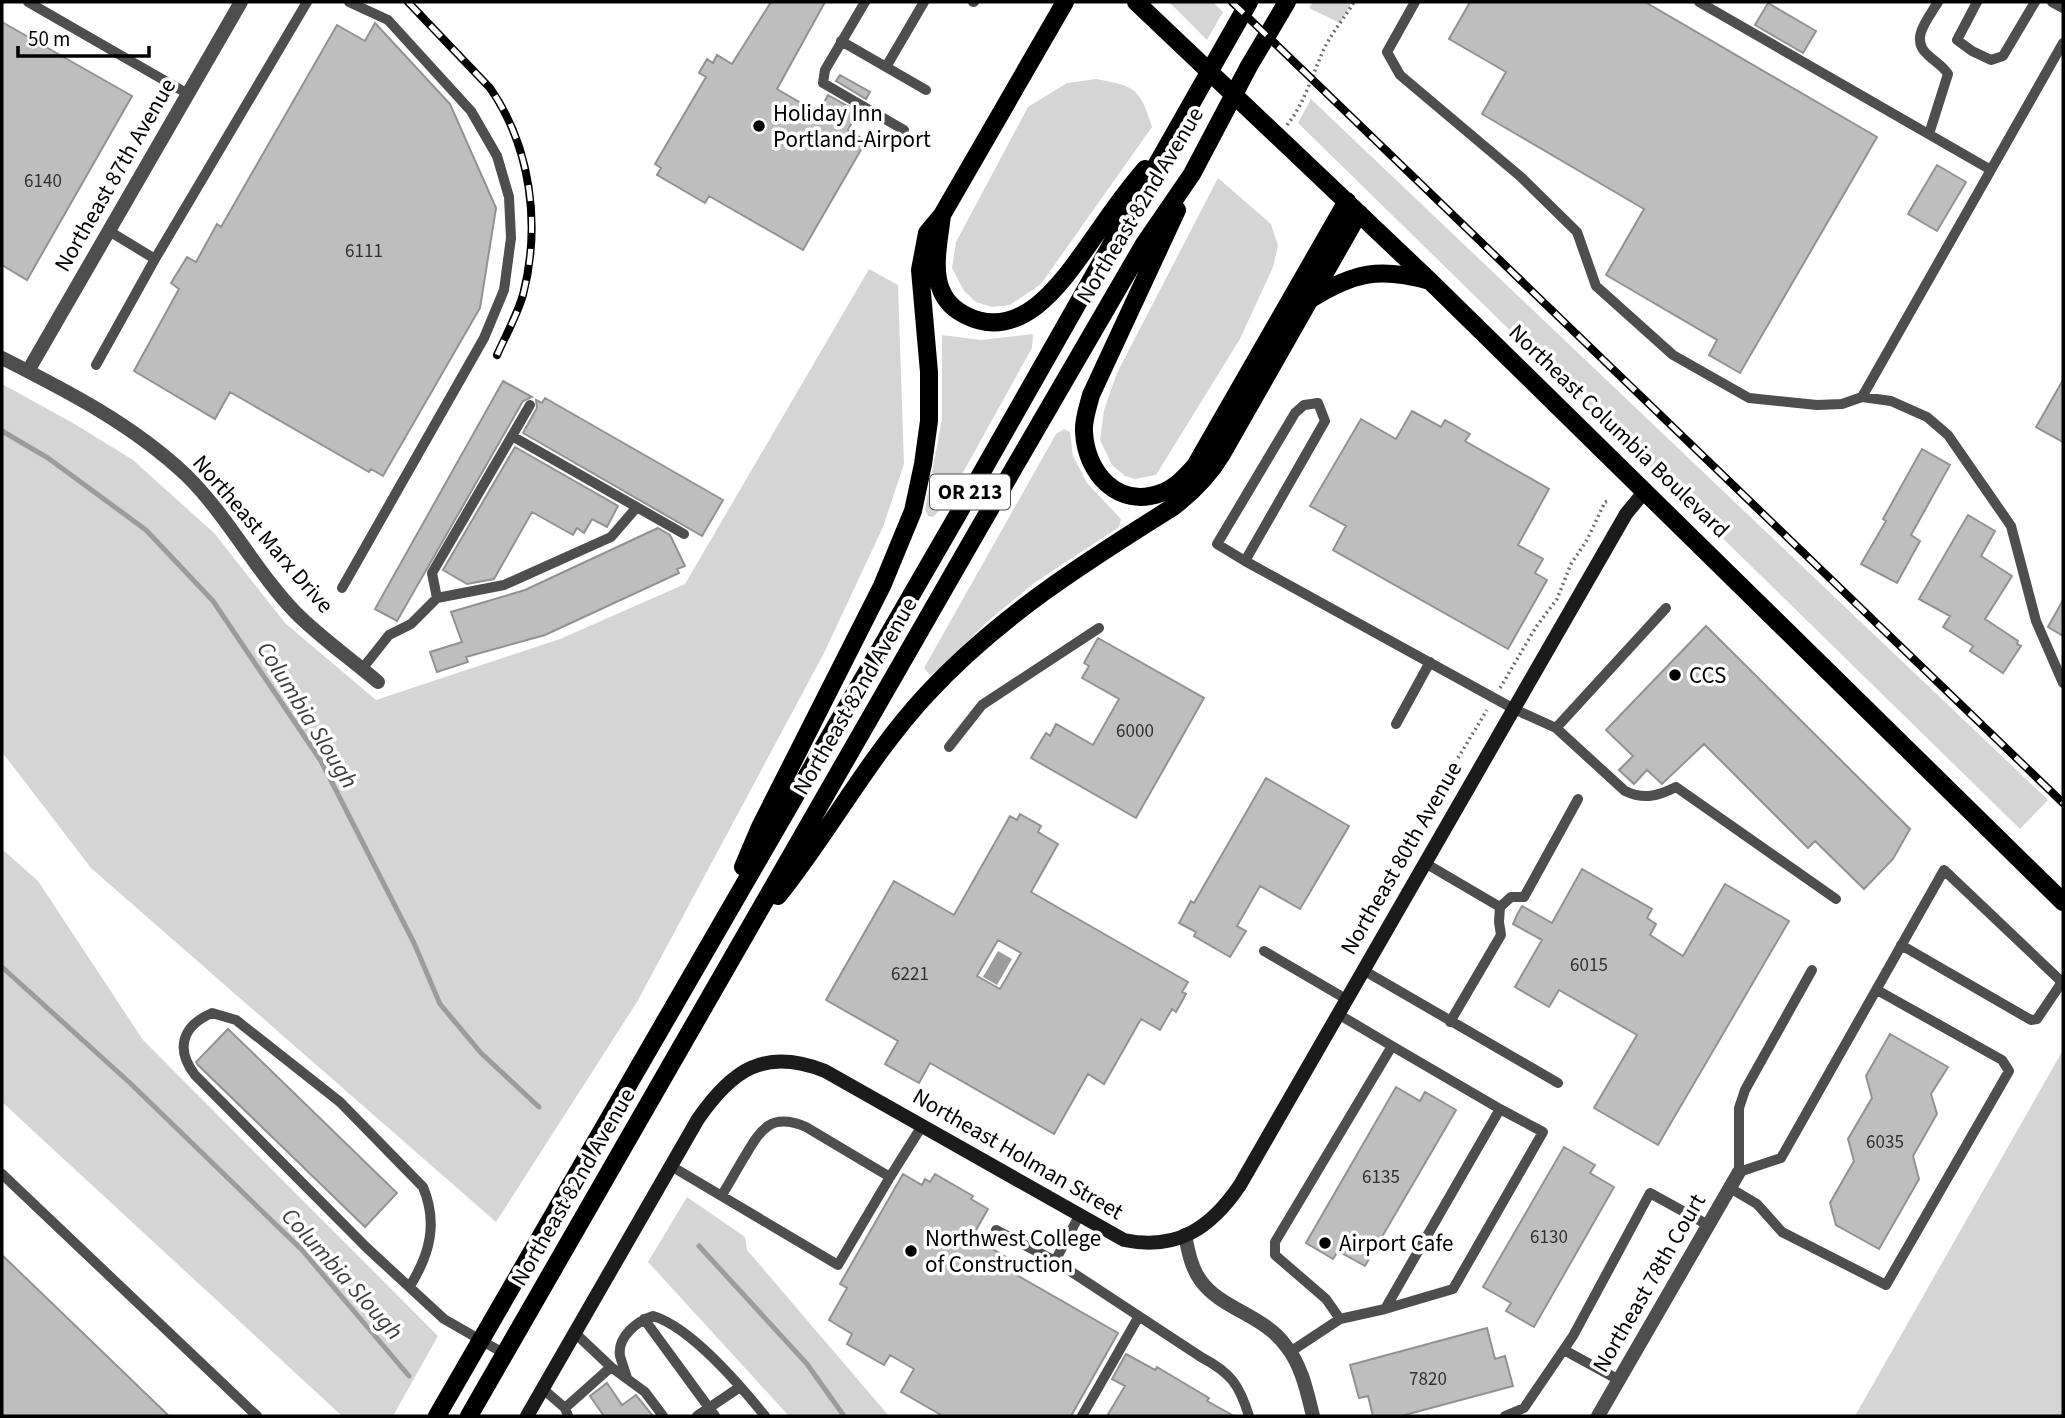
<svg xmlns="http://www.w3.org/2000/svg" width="2065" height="1418" font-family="'Source Sans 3',sans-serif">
<rect width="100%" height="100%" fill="#fff"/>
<path fill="#d5d5d5" d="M1169 2H1213L1223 12 1207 40Z
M1313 2H1352L1340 23 1309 8Z
M1096 79C1135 86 1140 88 1152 127L1041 284 1010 305 992 307 976 302 964 291 952 268 956 242 1028 107 1067 83Z
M1311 99 2048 800 2020 829 1298 123Z
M1218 178 1271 224 1278 246 1273 267 1240 339 1156 475 1135 479 1125 476 1112 465 1100 440 1104 410 1117 373Z
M869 269 898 285 904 464 883 527 824 653 637 1002 496 1222 91 868 2 752V384L73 423 133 460 215 534 285 623 376 700 560 639 685 584Z
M1033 334 1032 348 945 505 933 517 928 516 925 509 942 419V335L981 340Z
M1064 429 1070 432 1073 456 1087 483 1121 519 1119 527 1034 583 987 622 936 672 930 675 924 668 1056 434Z
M2 849 38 881 143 1040 438 1336 393 1416H342L2 1102Z
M2063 1050V1416H1855Z
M687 1197 745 1237 747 1250 889 1416H789L648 1262Z"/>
<path fill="#9c9c9c" d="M998 951 1012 959 997 985 983 977Z"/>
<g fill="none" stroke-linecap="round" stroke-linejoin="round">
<path stroke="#9c9c9c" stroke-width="5" d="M2 431 48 458 146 530 213 601 321 761 414 943 440 1004 481 1053 539 1107
M2 967 130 1083 302 1250 409 1376
M699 1246 807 1364 844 1416"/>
</g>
<path fill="#bebebe" stroke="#929292" stroke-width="2" fill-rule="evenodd" d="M771 2H825L777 89 818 113 828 95 858 112 848 130 866 141 803 250 709 196 705 203 657 175 661 168 655 164 706 77 699 73 707 59 713 63 717 55 732 64Z
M1470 2H1645L1877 137 1740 373 1709 355 1717 340 1606 275 1644 209 1482 114 1506 72 1449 39Z
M1768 3 1816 31 1803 53 1755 25Z
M2 22 132 96 27 280 2 265Z
M375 23 450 104 496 208 480 308 383 476 371 469 369 472 230 392 215 419 134 371 179 289 171 283 187 257 196 262 217 224 221 227 337 25 365 41Z
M840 75 870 92 866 99 836 81Z
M1937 165 1966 182 1937 231 1908 214Z
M2063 380V442L2036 427Z
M503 381 532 397 523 401 397 621 375 609Z
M545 398 723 500 702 536 523 433 537 408 536 400 542 403Z
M1412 411 1441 427 1445 420 1470 434 1465 441 1549 489 1518 545 1543 559 1535 573 1547 580 1508 649 1333 550 1346 526 1310 506 1361 419 1396 439Z
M515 447 618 506 607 527 592 519 584 533 577 528 573 535 532 512 494 579 467 584 443 570Z
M1922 449 1950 465 1911 535 1920 541 1897 583 1861 564 1886 521 1883 519Z
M1968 515 1995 531 1981 556 2012 576 1985 619 2018 641 2017 644 2021 646 2003 673 1970 651 1973 646 1943 627 1950 616 1919 599Z
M658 528 670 535 685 566 677 569 679 573 545 635 466 657 468 662 437 672 430 652 462 642 451 612 525 590Z
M2063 600V636L2048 627Z
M1706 626 1910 829 1893 859 1864 889 1815 841 1808 848 1704 744 1662 784 1647 770 1634 784 1619 770 1633 756 1606 730Z
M1098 638 1204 698 1136 818 1031 758 1046 733 1050 736 1056 724 1093 745 1119 699 1082 678 1089 666 1084 663Z
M1266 778 1349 826 1300 909 1260 886 1237 926 1246 931 1230 957 1194 936 1196 932 1179 923 1191 901 1194 903Z
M1020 814 1041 826 1038 832 1058 844 1031 892 1188 982 1182 992 1186 994 1176 1012 1172 1009 1160 1030 1141 1019 1104 1084 1088 1074 1054 1134 930 1063 919 1083 885 1064 898 1041 826 1000 894 881 954 915 1010 816 1017 820ZM998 940 1021 953 1000 989 977 976Z
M1582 869 1652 909 1647 918 1656 924 1650 935 1683 956 1725 884 1789 921 1658 1145 1594 1108 1637 1035 1559 990 1549 1007 1515 987 1542 940 1513 924 1517 915 1522 906 1552 923Z
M228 1029 397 1193 365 1227 198 1065 196 1062Z
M1890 1034 1948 1067 1931 1094 1937 1114 1913 1156 1919 1179 1879 1249 1836 1225 1830 1203 1854 1161 1848 1139 1872 1098 1866 1076Z
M1396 1087 1420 1101 1425 1092 1456 1110 1365 1266 1338 1251 1333 1259 1306 1243Z
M1564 1147 1595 1165 1590 1173 1614 1187 1534 1327 1506 1311 1511 1303 1483 1287Z
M903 1174 922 1185 925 1179 930 1182 935 1174 973 1196 971 1199 988 1209 972 1237 1020 1265 1015 1274 1118 1333 1071 1416H943L901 1392 914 1369 890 1355 884 1365 847 1344 852 1334 829 1320 847 1288 840 1284Z
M2 1255 169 1416H2Z
M1487 1328 1495 1359 1505 1356 1513 1386 1401 1416H1373L1368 1396 1359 1398 1350 1365Z
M1126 1354 1155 1370 1157 1367 1209 1398 1207 1401 1234 1416H1107L1125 1386 1112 1379Z
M607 1383 622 1405 636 1395 653 1416H604L590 1396Z"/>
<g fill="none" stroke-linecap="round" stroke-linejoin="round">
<path stroke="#707070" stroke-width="3.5" stroke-dasharray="2 3.5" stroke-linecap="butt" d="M1287 125C1305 103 1312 75 1324 49 1331 34 1345 17 1354 2
M1500 688 1536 627 1557 599 1571 564 1587 540 1605 502 1608 501
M1438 797 1444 781 1487 710"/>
<path stroke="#4e4e4e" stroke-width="10" d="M28 2 188 94
M865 2 825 70 823 83 904 130
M973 2H974
M1415 2 1387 52 1400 75 1521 177 1577 232 1596 286 1673 355 1749 398 1817 405 1842 404 1862 397 2063 43
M1699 2 1991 170
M1977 2 1957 40 1972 51 1991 60 2003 56 2035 2
M2052 2 2063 8
M841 41 926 90
M886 67 924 2
M1929 134 1948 74C1943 66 1935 62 1928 55 1909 39 1928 19 1938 2
M155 259 307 2
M96 365 155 259 109 231
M1862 397 1891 401 1927 417 1948 435 2011 526 2036 621 2063 683
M512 436 684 534
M1245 561 1217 544 1295 413 1304 405 1318 403 1325 421 1245 561 1514 709 1556 728 1666 608
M342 588 484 338 504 290 511 238 509 197 497 156 471 111 388 20 349 2
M437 598 432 573 530 405
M362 669 389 635 411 624 437 598 504 585 611 537 637 507
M1396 724 1430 662
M1556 728 1625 791C1644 800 1658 796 1676 787L1836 899
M949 747 982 705 1099 628
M1425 863 1500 907
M1901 945 2031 1020 2037 1019 2062 982
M1264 951 1346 999
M1363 970 1558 1083
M1812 970 1745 1090 1739 1108V1172L1781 1158 1944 870 2062 982 2063 980
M1338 1014 1392 1046
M1450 1022 1501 935 1499 922 1500 907 1511 897H1524L1578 799
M671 1166 838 1265 890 1177 806 1127C771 1112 761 1129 745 1156 737 1169 730 1182 722 1195
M2 1174 257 1416
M890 1177 922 1126
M1730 1188 1757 1204 1782 1232 1886 1285 2009 1071 2002 1060 1877 990
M996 1230 1055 1261 1079 1216
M1055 1261 1201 1357C1231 1373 1239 1384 1249 1416
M410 1286C430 1254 438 1223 423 1187L340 1102 236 1020 212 1013C182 1026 175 1049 195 1075L367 1248 444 1319 505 1354
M1385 1309 1453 1289 1543 1132 1500 1109
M644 1319 715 1416
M575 1333 611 1367 645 1392 663 1416
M1564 1350 1619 1380
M1290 1352 1340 1319 1326 1299 1275 1255V1242L1392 1046 1500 1109 1385 1309 1340 1319
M627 1378C625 1371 622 1363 620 1356 617 1337 637 1321 653 1316 690 1327 740 1385 765 1416
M543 1389 565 1408 568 1416
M565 1408 611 1367
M697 1416 740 1387
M1082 1416 1139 1316
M1505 1416 1524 1408 1573 1336 1650 1193 1708 1225"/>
<path stroke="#4e4e4e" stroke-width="14" d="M2 358C67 391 132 424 186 475 228 516 256 572 296 613 321 638 351 659 378 682
M28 371 241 2
M1185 1235C1188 1250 1191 1268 1201 1281 1221 1309 1264 1315 1286 1346 1302 1366 1307 1392 1313 1416
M1598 1416 1739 1172"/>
<path stroke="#1b1b1b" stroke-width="14" d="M527 1416 698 1119C732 1070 764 1047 825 1071L1124 1240C1177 1251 1211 1228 1240 1185L1626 514 1645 491"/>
<path stroke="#000" stroke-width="18" d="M1136 2 1430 281 2063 902
M1177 210 1091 395C1088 407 1083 420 1084 432 1086 473 1118 509 1161 493 1175 488 1185 477 1195 466L1347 201
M942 215C938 251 925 295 965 315 1025 346 1068 273 1097 233 1112 211 1128 189 1145 169
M1311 299C1354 272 1380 267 1430 281
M743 867 760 827 882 586 913 511 923 464 929 421V372L920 270 927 233 942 215 1065 2
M778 896C830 831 870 755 927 694 998 617 1085 562 1173 507 1193 492 1209 476 1222 454L1359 213
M437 1416 957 516 1249 2
M469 1416 982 523 1144 244 1192 174 1249 66 1287 2"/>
<g stroke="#000" stroke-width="8">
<path id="rail" d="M408 2 490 88C531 147 541 225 523 295 517 315 506 335 497 355
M1232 2 2063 803"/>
</g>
<use href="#rail" stroke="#fff" stroke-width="5" stroke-dasharray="16" stroke-linecap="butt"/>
</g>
<g fill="#000" stroke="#fff" stroke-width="2.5">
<circle cx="759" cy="126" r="7"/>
<circle cx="1675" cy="675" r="7"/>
<circle cx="1325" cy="1243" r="7"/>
<circle cx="911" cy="1251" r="7"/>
</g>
<g text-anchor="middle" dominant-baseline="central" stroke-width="7" stroke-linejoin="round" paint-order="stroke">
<g font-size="19" fill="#303030">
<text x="43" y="181">6140</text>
<text x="364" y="251">6111</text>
<text x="1135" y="731">6000</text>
<text x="1589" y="965">6015</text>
<text x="910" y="974">6221</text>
<text x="1885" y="1142">6035</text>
<text x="1381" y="1177">6135</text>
<text x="1549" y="1237">6130</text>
<text x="1428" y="1379">7820</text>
</g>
<rect fill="#fff" stroke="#4c4c4c" stroke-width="2" x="930" y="474.5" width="80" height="35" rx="5"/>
<g font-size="21" font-weight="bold" fill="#000">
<text x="970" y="492">OR 213</text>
</g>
<g font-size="23" fill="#000" stroke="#fff" text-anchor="start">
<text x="773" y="113">Holiday Inn<tspan x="773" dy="26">Portland-Airport</tspan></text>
<text x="1689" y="675">CCS</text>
<text x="925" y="1238">Northwest College<tspan x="925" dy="26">of Construction</tspan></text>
<text x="1339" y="1243">Airport Cafe</text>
</g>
<g font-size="23" fill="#000" stroke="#fff">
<text transform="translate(115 175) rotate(-60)">Northeast 87th Avenue</text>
<text transform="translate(1140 205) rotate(-59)">Northeast 82nd Avenue</text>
<text transform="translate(1619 431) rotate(44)">Northeast Columbia Boulevard</text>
<text transform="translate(263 534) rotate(49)">Northeast Marx Drive</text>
<text transform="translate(855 696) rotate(-60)">Northeast 82nd Avenue</text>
<text transform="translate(1401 858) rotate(-60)">Northeast 80th Avenue</text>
<text transform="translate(1018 1154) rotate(30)">Northeast Holman Street</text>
<text transform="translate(573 1187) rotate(-60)">Northeast 82nd Avenue</text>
<text transform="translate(1649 1283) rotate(-60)">Northeast 78th Court</text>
</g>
<g font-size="24" font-style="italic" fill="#3d3d3d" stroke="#fff">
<text transform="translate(307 715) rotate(58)">Columbia Slough</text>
<text transform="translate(342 1274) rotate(48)">Columbia Slough</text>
</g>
</g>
<rect width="2065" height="1418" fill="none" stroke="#000000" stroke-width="7"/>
<path d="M18 46v10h131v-10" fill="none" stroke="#000000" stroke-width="3.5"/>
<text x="28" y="46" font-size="21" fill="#000000" stroke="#ffffff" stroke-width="5" paint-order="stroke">50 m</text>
</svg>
